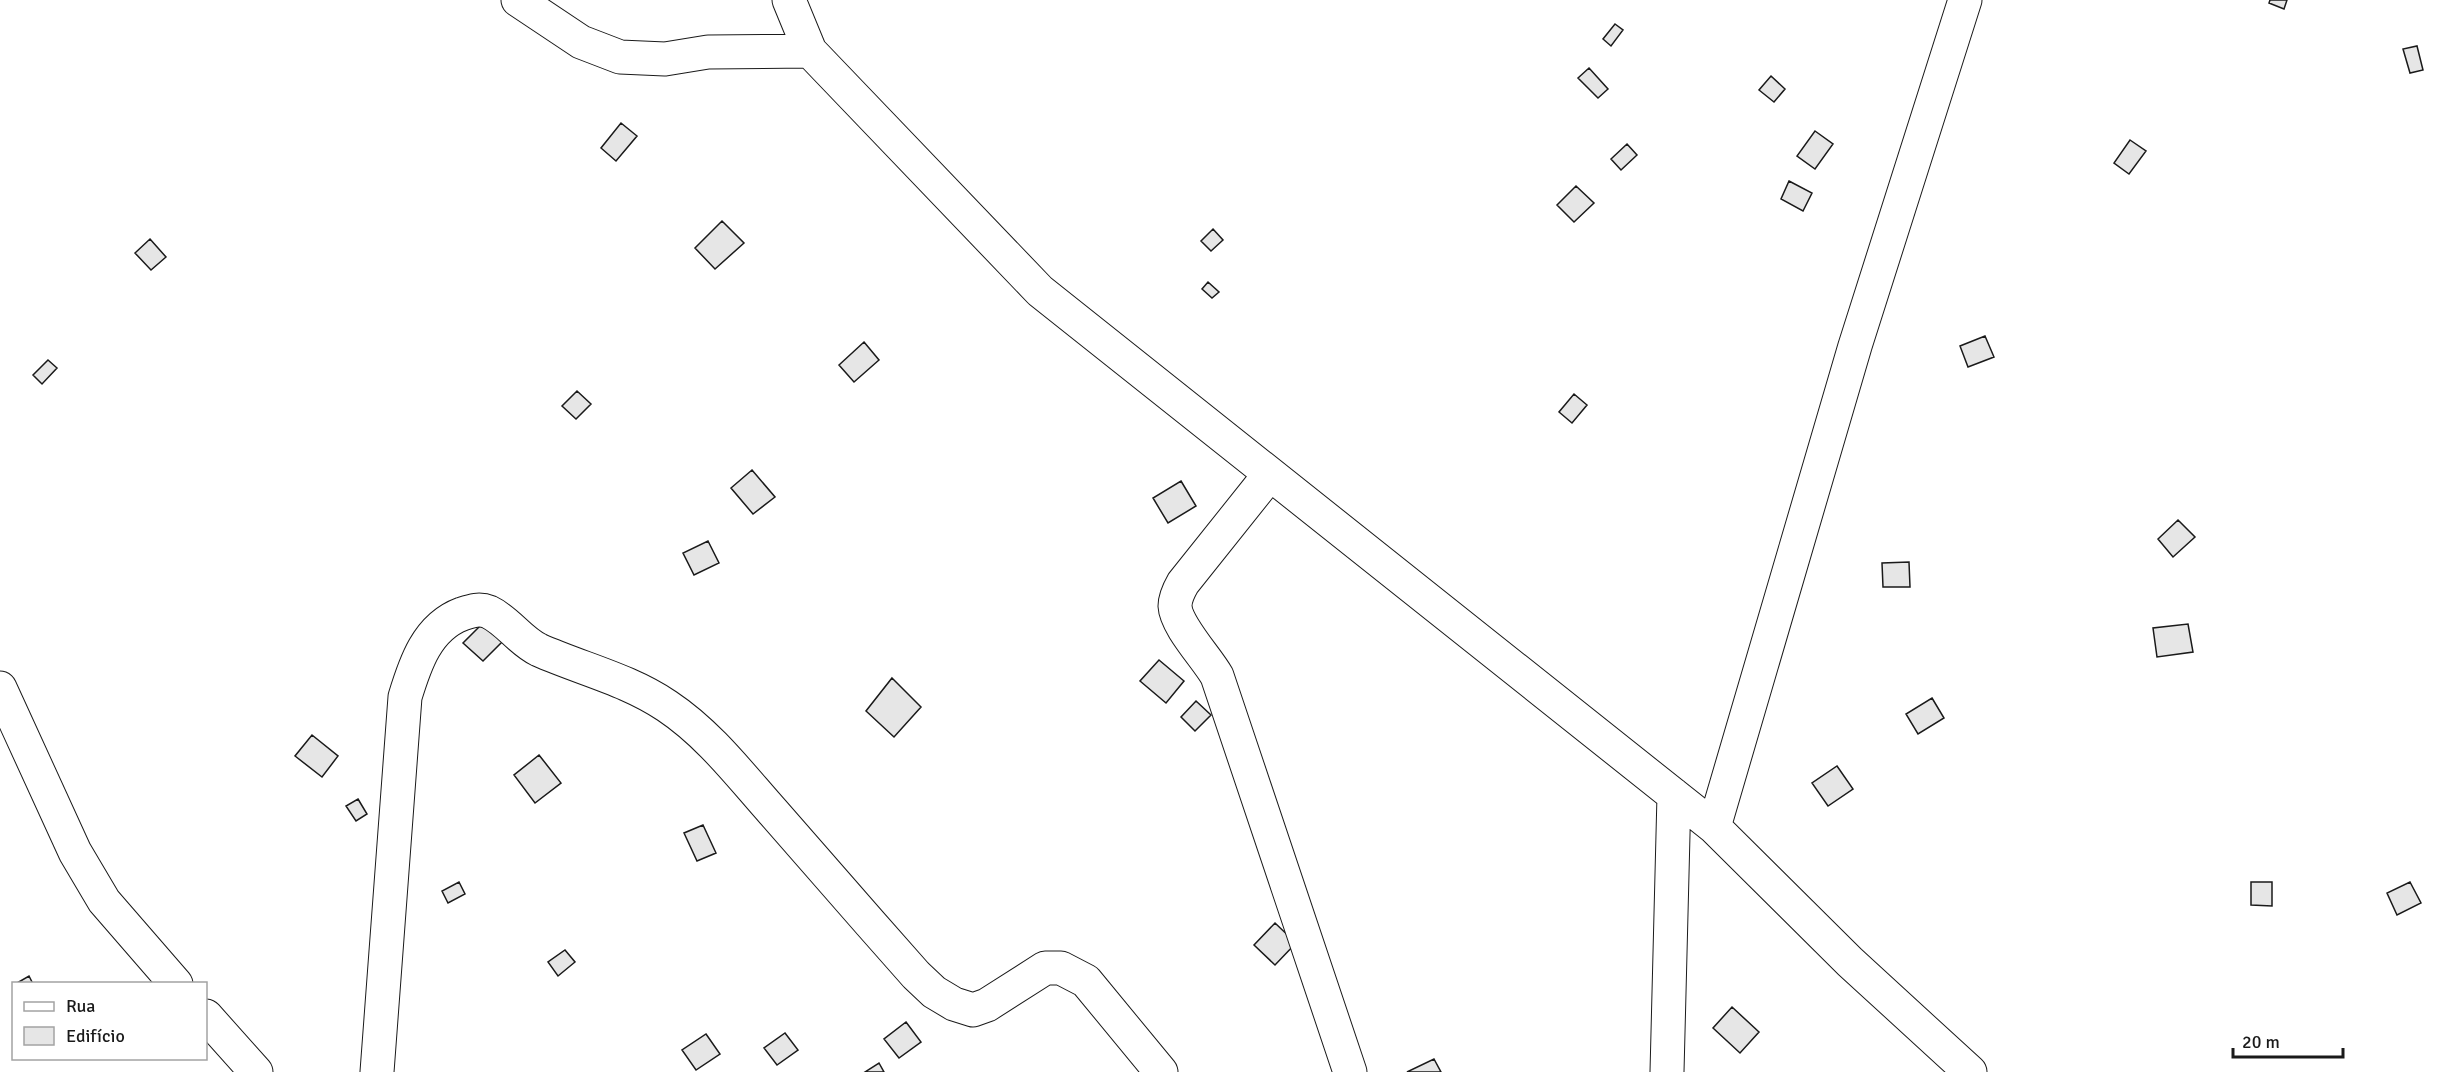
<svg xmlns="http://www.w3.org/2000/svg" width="2437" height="1072" font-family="Signika,sans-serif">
<rect width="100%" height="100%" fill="#fff"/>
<path fill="#e6e6e6" stroke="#1a1a1a" stroke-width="1.5" d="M2270 0H2287L2284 9 2269 3Z
M1615 24 1623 30 1611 46 1603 39Z
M2417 46 2423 70 2410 73 2403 49Z
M1589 68 1608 89 1598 98 1578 78Z
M1771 76 1785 89 1774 102 1759 90Z
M621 123 637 136 616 161 601 148Z
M1815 131 1833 144 1815 169 1797 156Z
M2130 140 2146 151 2129 174 2114 163Z
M1627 144 1637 155 1621 170 1611 159Z
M1789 181 1812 193 1803 211 1781 199Z
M1576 186 1594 203 1574 222 1557 205Z
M722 221 744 243 715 269 695 248Z
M1213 229 1223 240 1211 251 1201 241Z
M150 239 166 257 151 270 135 253Z
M1208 282 1219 292 1212 298 1202 289Z
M1985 336 1994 357 1968 367 1960 346Z
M864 342 879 360 854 382 839 365Z
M48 360 57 368 42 384 33 375Z
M577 391 591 404 576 419 562 406Z
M1574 394 1587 405 1572 423 1559 412Z
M752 470 775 497 753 514 731 488Z
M1181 481 1196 506 1168 523 1153 498Z
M2178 520 2195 537 2173 557 2158 539Z
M708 541 719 563 694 575 683 553Z
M1909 562 1910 587H1883L1882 563Z
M483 623 502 642 483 661 463 643Z
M2188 624 2193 652 2157 657 2153 628Z
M1159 660 1184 681 1166 703 1140 681Z
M892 678 921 707 894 737 866 711Z
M1932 698 1944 718 1918 734 1906 714Z
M1196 701 1211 715 1195 731 1181 717Z
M312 735 338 756 322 777 295 756Z
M539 755 561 783 535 803 514 775Z
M1837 766 1853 789 1828 806 1812 783Z
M358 799 367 814 356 821 346 806Z
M703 825 716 853 697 861 684 833Z
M459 882 465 894 448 903 442 891Z
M2251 882H2272V906L2251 905Z
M2410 882 2421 903 2397 915 2387 893Z
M1275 923 1296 943 1275 965 1254 945Z
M565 950 575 962 558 976 548 962Z
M29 976 33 984 17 983Z
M1732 1007 1759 1032 1740 1053 1713 1028Z
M906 1022 921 1042 899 1058 884 1039Z
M785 1033 798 1050 777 1065 764 1048Z
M706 1034 720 1054 696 1070 682 1050Z
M1434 1059 1441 1072H1407Z
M879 1063 884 1072H865Z"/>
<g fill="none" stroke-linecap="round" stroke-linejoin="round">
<g stroke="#1a1a1a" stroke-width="35">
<path id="minor" d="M518 0 581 42 620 57 665 59 708 52 810 51
M789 0 810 51 1040 291 1714 827 1850 962 1970 1072
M1270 474 1183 583C1179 590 1175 598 1175 606 1176 626 1207 658 1217 676L1350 1072
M0 688 75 852 104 901 176 984
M1714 827 1855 346 1965 0
M206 1016 256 1072
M377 1072 405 697C415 664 427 627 462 614 471 611 479 608 489 612 508 621 520 641 539 650 582 669 629 680 667 706 709 734 740 775 773 812 821 867 868 921 916 975L934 992 954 1004 973 1010 987 1005 1045 968H1061L1086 981 1161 1072
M1667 1072 1674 795"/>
</g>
<use href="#minor" stroke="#fff" stroke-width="33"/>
</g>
<rect x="12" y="982" width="195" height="78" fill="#ffffff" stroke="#a3a3a3" stroke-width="1.5"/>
<rect x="24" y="1002" width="30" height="9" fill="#ffffff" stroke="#a3a3a3" stroke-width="1.5"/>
<text x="66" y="1012" font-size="18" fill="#1a1a1a">Rua</text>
<rect x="24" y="1027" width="30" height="18" fill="#e6e6e6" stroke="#a3a3a3" stroke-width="1.5"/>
<text x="66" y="1042" font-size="18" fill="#1a1a1a">Edifício</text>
<path d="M2233 1048v9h110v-9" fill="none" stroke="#1a1a1a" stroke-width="3"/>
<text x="2242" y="1048" font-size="18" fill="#1a1a1a" stroke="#ffffff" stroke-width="4.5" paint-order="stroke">20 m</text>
</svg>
